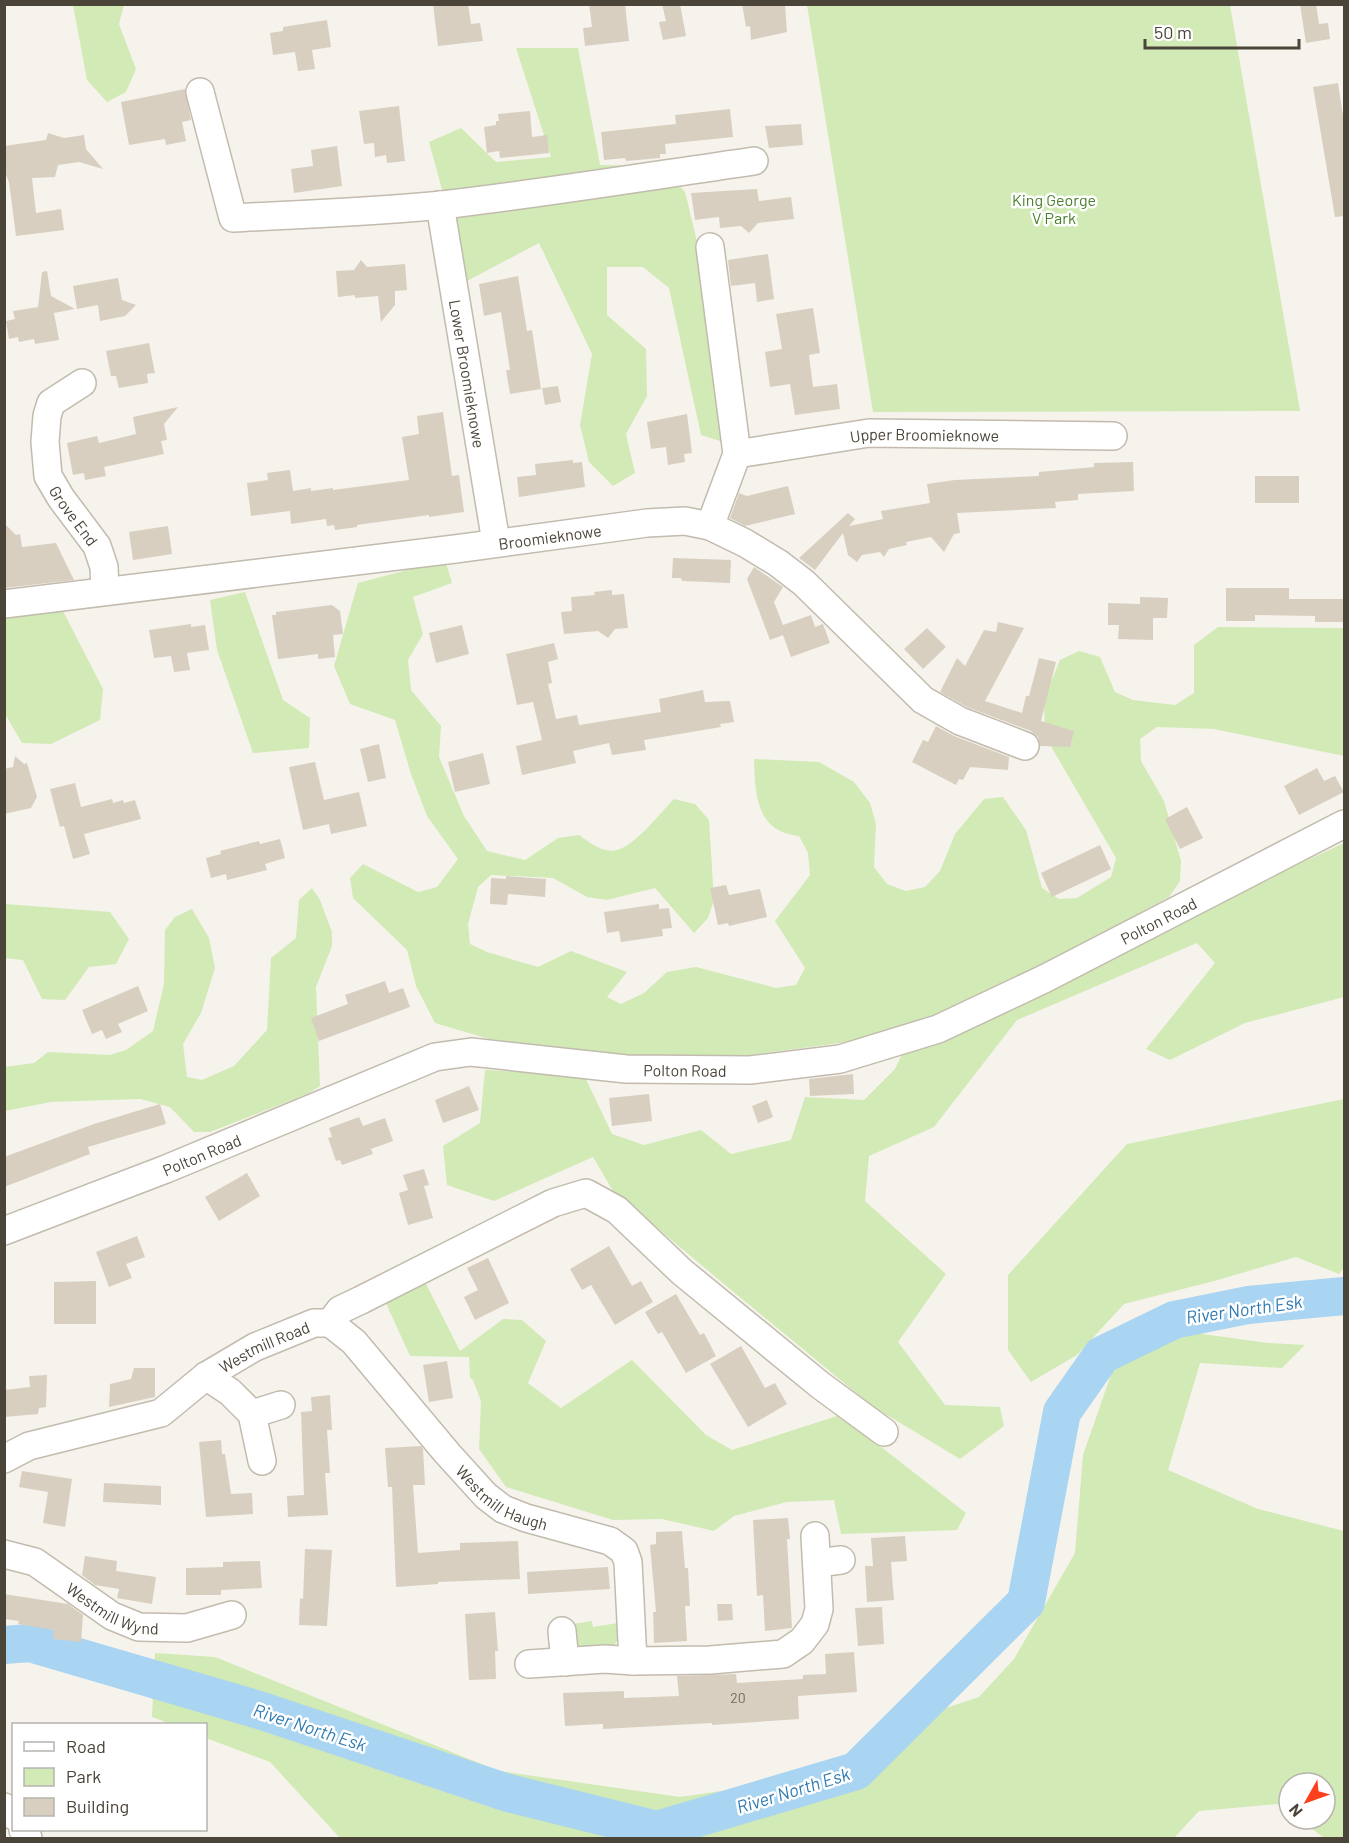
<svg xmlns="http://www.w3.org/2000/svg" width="1349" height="1843" font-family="Barlow,sans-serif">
<rect width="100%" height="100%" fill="#f6f3ec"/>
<path fill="#d2eab5" d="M73 5H124L119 24 136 69 126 92 107 102 87 80Z
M807 5H1230L1300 411 873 412Z
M516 48H578L600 165 661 166 685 192 741 423 723 442 701 435 669 288 643 267H607V315L646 349 647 396 626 434 635 473 613 486 589 462 580 425 592 354 539 243 467 281 429 142 461 128 496 162 551 157Z
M445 560 452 583 413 597 423 634 408 660 411 690 441 726 439 757 464 816 487 851 525 860 558 838 579 835C589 842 604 854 617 850 636 845 660 813 674 799L695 804 709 820 714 900 708 918 694 933 655 888 607 900 587 897 553 878 491 875 478 887 468 924 470 944 487 952 538 967 571 951 627 972 607 997 621 1004 644 993 667 972 696 967 776 988 796 985 805 968 775 921 810 875 808 853 799 836C793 835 786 834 780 831 754 818 755 783 754 759L819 762 854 782 870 803 876 824 874 867 887 884 906 891 925 887 940 871 955 834 984 799 1003 797 1026 830 1042 888 1059 899 1077 898 1111 877 1116 858 1045 736 1044 699 1060 660 1079 651 1100 657 1115 692 1133 700 1175 705 1194 693V645L1218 627 1344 628V756L1214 729 1157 727 1140 739 1141 761 1164 801 1181 861 1180 881 1169 897 958 1013 847 1042 721 1059 626 1057 489 1039 435 1023 416 986 407 950 353 898 350 878 363 864 418 892 437 887 458 859 427 816 411 774 395 720 350 704 334 666 358 583Z
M245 592 283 700 310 718 309 748 253 753 217 650 210 600Z
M63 611 103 689 100 720 51 744 22 743 5 714V615Z
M1344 843V997L1245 1023 1170 1060 1146 1049 1215 963 1197 943 1017 1020 934 1127 869 1156 865 1201 946 1274 898 1342 945 1405 1000 1407 1004 1426 960 1459 872 1406 724 1284 613 1191 593 1157 494 1201 447 1185 443 1146 480 1123 485 1070 584 1075 612 1134 644 1145 701 1130 731 1154 791 1140 805 1097 864 1100 895 1069 903 1052 1095 966 1288 869Z
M312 888 320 900 332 932V946L316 987 320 1086 307 1094 210 1132H194L170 1107 140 1099 51 1102 5 1111 4 1067 34 1063 48 1052 110 1055 126 1050 153 1031 164 984 165 930 175 917 192 909 209 938 215 968 201 1013 183 1044 187 1077 202 1080 234 1066 267 1030 271 958 296 938 299 900Z
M5 904 110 912 129 939 116 964 89 967 65 1000 42 999 23 960 5 958Z
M1344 1099V1268L1339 1274 1296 1257 1218 1280 1124 1304 1077 1355 1031 1382 1008 1350V1275L1127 1144Z
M425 1282 460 1351 503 1319 522 1320 546 1341 528 1383 561 1408 632 1360 706 1435 732 1450 840 1415 966 1513 957 1530 841 1534 834 1500 787 1502 734 1516 714 1531 662 1519 613 1520 506 1487 479 1449 481 1401 473 1380 470 1378 469 1357 410 1356 385 1301Z
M1181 1331 1268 1343 1305 1345 1282 1368 1200 1363 1168 1470 1258 1509 1344 1531V1838H1324L1299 1819H1325V1783H1289V1812L1279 1804 1199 1811 1174 1838H340L270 1762 206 1738V1724H171L152 1717 155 1653 215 1657 499 1771 680 1797 885 1767 934 1712 979 1697 1014 1659 1075 1553 1083 1455 1113 1369Z
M592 1621 593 1627 618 1623 620 1638 614 1645 581 1648 575 1644 573 1624Z"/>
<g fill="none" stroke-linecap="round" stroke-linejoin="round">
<path stroke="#a9d4f2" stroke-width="38" d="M4 1645 30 1643 259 1710 508 1793 657 1830 856 1771 1026 1602 1062 1412 1102 1355 1174 1320 1248 1305 1344 1296"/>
</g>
<path fill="#d8cfc1" d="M433 4H468L471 24 480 23 483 41 438 46Z
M589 4H625L629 41 585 46 583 28 592 27Z
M662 4H680L686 36 663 40 659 22 666 21Z
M742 4H785L787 32 751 40 750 26 746 27Z
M1300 4H1316L1319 24 1328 23 1330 39 1306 43Z
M327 20 331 47 312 50 315 69 298 71 295 52 273 55 270 33 283 31V27Z
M1338 83 1344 123V216L1335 217 1313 87Z
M185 89 191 120 182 122 186 141 166 145 165 139 129 145 121 102Z
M399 106 405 161 387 163 386 155 375 157 374 143 364 144 359 111Z
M730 109 733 137 665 144 666 154H660V158L626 161 625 158 604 160 601 132 676 124 675 115Z
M530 111 532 137 547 135 549 153 500 158 499 151 487 153 484 127 496 125V121H499L498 114Z
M801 124 803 145 769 148 765 126Z
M48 133 64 138 84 135 86 149 103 169 79 162 58 165 55 177 32 178 36 213 61 209 64 230 16 236 9 182 4 170V146L46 140Z
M337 146 342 186 294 193 291 169 313 166 311 150Z
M757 189 759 201 791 197 794 219 758 223 749 233 741 226 720 228 719 217 695 220 691 193Z
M768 254 774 299 757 302 755 283 731 286 728 260Z
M361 260 367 267 405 264 407 290 395 291V305L381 322 378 296 355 298V295L338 297 336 271 354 270Z
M47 271 51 296 75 309 54 313 59 340 35 344 34 339 19 342 18 337 9 339 6 321 15 319 13 311 38 307 42 272Z
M518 276 527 331 532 330 541 389 510 394 506 370H510L501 312 484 316 479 284Z
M118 278 122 300 136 305 125 316 100 321 98 305 77 309 73 286Z
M813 308 820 353 809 355 813 387 837 384 840 409 795 415 790 384 770 387 765 352 782 349 776 314Z
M149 343 155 373 147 374 148 383 119 388 116 376H111L106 351Z
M558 386 561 402 545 405 542 388Z
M178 407 164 424 167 440 161 441 164 454 104 467 106 476 85 480 84 473 73 475 67 443 97 436 99 443 136 434 133 417Z
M443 412 452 476 459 475 464 512 429 517V515L357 525V527L335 530 334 525 327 526 326 519 291 524 290 511 251 516 247 483 268 480 267 473 290 470 293 491 311 488V491L333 488V490L409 480 402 437 419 434 417 416Z
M687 414 692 453 684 454 685 462 668 465 666 447 651 449 647 422Z
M573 460V463L582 462 585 487 519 497 517 477 536 475 535 464Z
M1133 462 1134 491 1078 494V500L1055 502 1056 508 957 513 960 533 954 534 944 552 931 537 906 542 907 545 889 549 884 557 880 552 862 555 857 562 848 555 843 533 815 570 799 558 848 513 855 519 849 526 883 519 881 511 930 503 927 484 955 480 1039 476V472L1094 467V463Z
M1255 476H1299V503H1255Z
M788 486 795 514 745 526 730 518 739 493 747 496Z
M4 523 16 535 20 534 22 547 56 543 74 580 4 588Z
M168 526 172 554 133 560 129 532Z
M673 558 731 560 730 583 682 581 681 578H672Z
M754 567 783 587 774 602 783 625 811 615 815 627 823 624 830 643 791 657 783 635 770 640 747 579Z
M1226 588H1289V599H1344V622H1315V616L1255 615V621H1226Z
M612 590V595L624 594 628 628 615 629 608 638 598 631 564 634 561 612 572 611 571 597 595 595 594 592Z
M1140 597 1168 598 1167 618H1153V640L1118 639 1119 625H1108V603L1140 604Z
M332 605 340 611 343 634 333 635 335 657 318 659V654L278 659 272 615H276V612Z
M998 622 1024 628 985 701 1022 713 1026 696H1029L1039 658 1056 662 1041 721 1074 731 1070 747 1040 746 1038 737 1031 731 967 707 940 692 957 658 965 666 984 630 996 632Z
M191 624V627L205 625 209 650 187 653 190 670 174 672 171 656 154 658 149 630Z
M462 625 469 654 436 663 429 633Z
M927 628 946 647 923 669 904 649Z
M554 643 558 659 548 662 552 683 548 684 556 719 577 715 579 725 661 712 659 699 703 690 705 702 730 701 734 722 720 724 721 727 644 740 646 750 612 755 609 743 573 751 576 763 522 775 516 746 542 740 533 702 517 705 506 654Z
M936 726 954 736 1009 757 1008 770 970 767 963 780 959 779 956 785 912 762 923 740 928 742Z
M379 744 386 778 368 782 360 749Z
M483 753 490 784 455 792 448 762Z
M15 756 24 764 27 763 37 797 31 808 4 814V769L13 767Z
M315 762 324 800 359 792 367 826 331 834 329 824 303 830 289 767Z
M1317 768 1324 781 1335 776 1344 792 1299 815 1284 786Z
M75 783 81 807 112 799 113 803 123 800 124 803 135 800 141 819 84 834 90 854 73 859 64 826 60 827 50 789Z
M1187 807 1203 838 1180 849 1165 819Z
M280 839 285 858 265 864 267 870 227 880 226 874 211 878 206 858 221 854 220 851 259 841 260 844Z
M1100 845 1111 869 1052 897 1041 873Z
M506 876 546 879 545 897 508 894 507 905 490 904 491 878 506 879Z
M726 885 729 895 760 889 767 917 729 926 728 923 718 925 710 888Z
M659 904V909L669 908 672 928 662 929 663 936 621 942 619 931 607 933 604 912Z
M385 981 389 993 403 988 410 1007 319 1041 311 1018 348 1004 345 995Z
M138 986 148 1011 118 1024 122 1032 106 1039 102 1030 92 1034 82 1010Z
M853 1074 854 1094 810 1096 809 1079Z
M469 1086 479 1110 443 1123 435 1100Z
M649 1094 652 1121 612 1126 609 1098Z
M767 1100 773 1117 758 1123 752 1106Z
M160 1104 166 1124 88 1147 90 1154 4 1187V1157L94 1124Z
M359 1117 363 1126 385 1118 393 1141 371 1149 373 1154 342 1165 340 1160 336 1161 328 1138 332 1137 329 1128Z
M424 1169 429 1185 424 1186 433 1218 408 1225 399 1193 408 1190 403 1175Z
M247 1173 260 1196 219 1221 205 1197Z
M137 1236 145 1257 126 1264 132 1278 109 1287 96 1252Z
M609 1246 632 1286 641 1281 653 1302 615 1325 591 1285 582 1290 570 1269Z
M488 1258 509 1303 475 1320 464 1297 478 1290 467 1268Z
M96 1281V1324H54V1282Z
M676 1294 700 1335 704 1333 716 1356 686 1373 662 1332 658 1334 645 1312Z
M741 1346 765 1388 775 1383 787 1404 748 1427 710 1364Z
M447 1361 453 1398 429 1402 423 1365Z
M134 1368H155V1397L109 1407 110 1384 131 1379Z
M47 1375 46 1407 39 1408 38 1414 4 1417V1390L30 1387 29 1376Z
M330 1395 332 1430H327L330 1473H325L328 1515 288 1517 287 1496 304 1495 301 1412 312 1411 311 1397Z
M221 1440 222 1454H225L231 1494 252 1493 253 1514 206 1517 199 1442Z
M421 1446 423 1449 425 1485H413L418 1553 460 1550V1543L518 1541 520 1579 438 1582V1584L396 1587 392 1487H388L385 1448Z
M22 1471 72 1479 65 1527 43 1523 48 1492 19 1487Z
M104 1483 161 1486V1505L103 1502Z
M788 1518 790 1539H787L792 1628 765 1631 763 1595 757 1596 753 1520Z
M682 1531 685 1568H688L690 1606H685L687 1641 654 1643 653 1612H656L650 1545 656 1544V1532Z
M905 1536 907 1561 891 1562 894 1600 867 1602 865 1566H873L871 1538Z
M305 1549 332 1550 327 1626 299 1625 300 1598 303 1599Z
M85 1556 117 1561 116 1571 156 1577 152 1604 117 1598 119 1589 95 1585 82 1575Z
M260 1561 262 1588 221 1590V1595H186V1568L223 1567V1562Z
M608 1567 610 1589 528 1594 527 1572Z
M4 1594 68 1604 83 1615 81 1642 53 1639 54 1630 18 1624 19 1621 4 1619Z
M717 1604H732L733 1620 718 1621Z
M882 1607 884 1644 858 1646 855 1608Z
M495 1612 498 1651H495L496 1679 469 1680 465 1614Z
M854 1652 857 1692 798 1696 799 1719 712 1725V1723L603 1729V1724L565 1726 563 1693 624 1691V1698L679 1696 677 1676 736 1674 737 1683 803 1679V1675L826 1674 825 1654Z"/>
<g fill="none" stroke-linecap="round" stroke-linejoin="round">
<g stroke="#c2bbae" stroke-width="30">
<g id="minor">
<path d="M200 92 233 218C303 214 373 212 442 205 546 193 650 176 754 161"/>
<path id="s1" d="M440 205 496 542"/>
<path d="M710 247 737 454"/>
<path id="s2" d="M82 383 51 403 47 416 45 442 48 476 61 498 97 546 104 567 105 591"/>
<path id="s3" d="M710 526 737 454 869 433 1113 436"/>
<path id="s4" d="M4 604 455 549 647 523 685 521 710 526 745 543 778 563 804 583 923 700 960 721 1025 746"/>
<path id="s5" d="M4 1231 166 1169 435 1057 471 1052 626 1069 750 1070 840 1059 938 1029 1044 979 1344 824"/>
<path id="s6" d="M330 1323 354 1342 447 1453 486 1496 503 1509 526 1518 610 1541 624 1551 628 1562 633 1661"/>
<path d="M206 1376 230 1392 252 1414 262 1461"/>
<path d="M252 1414 281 1405"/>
<path id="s7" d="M4 1459 29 1446 161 1413 206 1376 255 1347 314 1323H330L340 1310 361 1300 553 1203 586 1193 617 1210 682 1272 820 1385 884 1432"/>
<path id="s8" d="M4 1554 35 1562 112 1616 139 1627 187 1628 232 1615"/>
<path d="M817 1563 841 1560"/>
<path d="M562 1631 565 1662"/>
<path d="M529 1664 605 1659 633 1661 710 1660 783 1654 802 1641 815 1624 819 1609 815 1536"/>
<path d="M4 1807 14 1816"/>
<path d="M23 1830 28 1838"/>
</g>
</g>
<use href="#minor" stroke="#fff" stroke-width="27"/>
</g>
<g text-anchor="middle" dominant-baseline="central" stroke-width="5" stroke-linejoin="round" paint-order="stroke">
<g font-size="14" fill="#6e675b">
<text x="738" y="1697">20</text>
</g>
<g font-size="16" fill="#4a7f2a" stroke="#fff">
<text x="1054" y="199">King George<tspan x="1054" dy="18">V Park</tspan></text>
</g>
<g font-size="16" fill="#4b4439" stroke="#fff">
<text stroke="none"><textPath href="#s1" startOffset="171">Lower Broomieknowe</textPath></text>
<text stroke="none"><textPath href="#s3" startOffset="266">Upper Broomieknowe</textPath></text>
<text stroke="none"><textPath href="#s2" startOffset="158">Grove End</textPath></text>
<text stroke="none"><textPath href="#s4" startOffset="550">Broomieknowe</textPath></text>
<text stroke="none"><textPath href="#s5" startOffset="1220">Polton Road</textPath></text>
<text stroke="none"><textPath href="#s5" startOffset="716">Polton Road</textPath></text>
<text stroke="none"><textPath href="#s5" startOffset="212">Polton Road</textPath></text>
<text stroke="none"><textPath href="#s7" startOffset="288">Westmill Road</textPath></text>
<text stroke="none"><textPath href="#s6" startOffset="248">Westmill Haugh</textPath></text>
<text stroke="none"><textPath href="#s8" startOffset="124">Westmill Wynd</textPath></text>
</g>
<g font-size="18" font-style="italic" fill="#2e7ab2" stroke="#fff">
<text transform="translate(1244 1309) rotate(-8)">River North Esk</text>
<text transform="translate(310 1727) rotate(18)">River North Esk</text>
<text transform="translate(793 1790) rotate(-17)">River North Esk</text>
</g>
</g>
<rect width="1349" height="1843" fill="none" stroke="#4b4439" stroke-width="12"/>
<rect x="12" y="1723" width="195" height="108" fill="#ffffff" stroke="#b7b4b0" stroke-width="1.5"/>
<rect x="24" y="1742" width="30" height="9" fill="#ffffff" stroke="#b7b4b0" stroke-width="1.5"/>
<text x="66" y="1753" font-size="18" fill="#4b4439">Road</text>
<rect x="24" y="1768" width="30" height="18" fill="#d2eab5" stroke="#b7b4b0" stroke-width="1.5"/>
<text x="66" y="1783" font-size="18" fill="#4b4439">Park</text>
<rect x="24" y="1798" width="30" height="18" fill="#d8cfc1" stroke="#b7b4b0" stroke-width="1.5"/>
<text x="66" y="1813" font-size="18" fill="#4b4439">Building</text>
<g transform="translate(1307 1801) rotate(230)"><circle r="28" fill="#ffffff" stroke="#b7b4b0" stroke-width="1.5"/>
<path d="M0-4.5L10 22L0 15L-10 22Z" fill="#fc3f1d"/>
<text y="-9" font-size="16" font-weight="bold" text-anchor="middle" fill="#4b4439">N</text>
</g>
<path d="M1145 39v9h154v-9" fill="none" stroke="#4b4439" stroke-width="3"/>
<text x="1154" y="39" font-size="18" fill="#4b4439" stroke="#ffffff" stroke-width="4.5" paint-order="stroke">50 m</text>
</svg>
